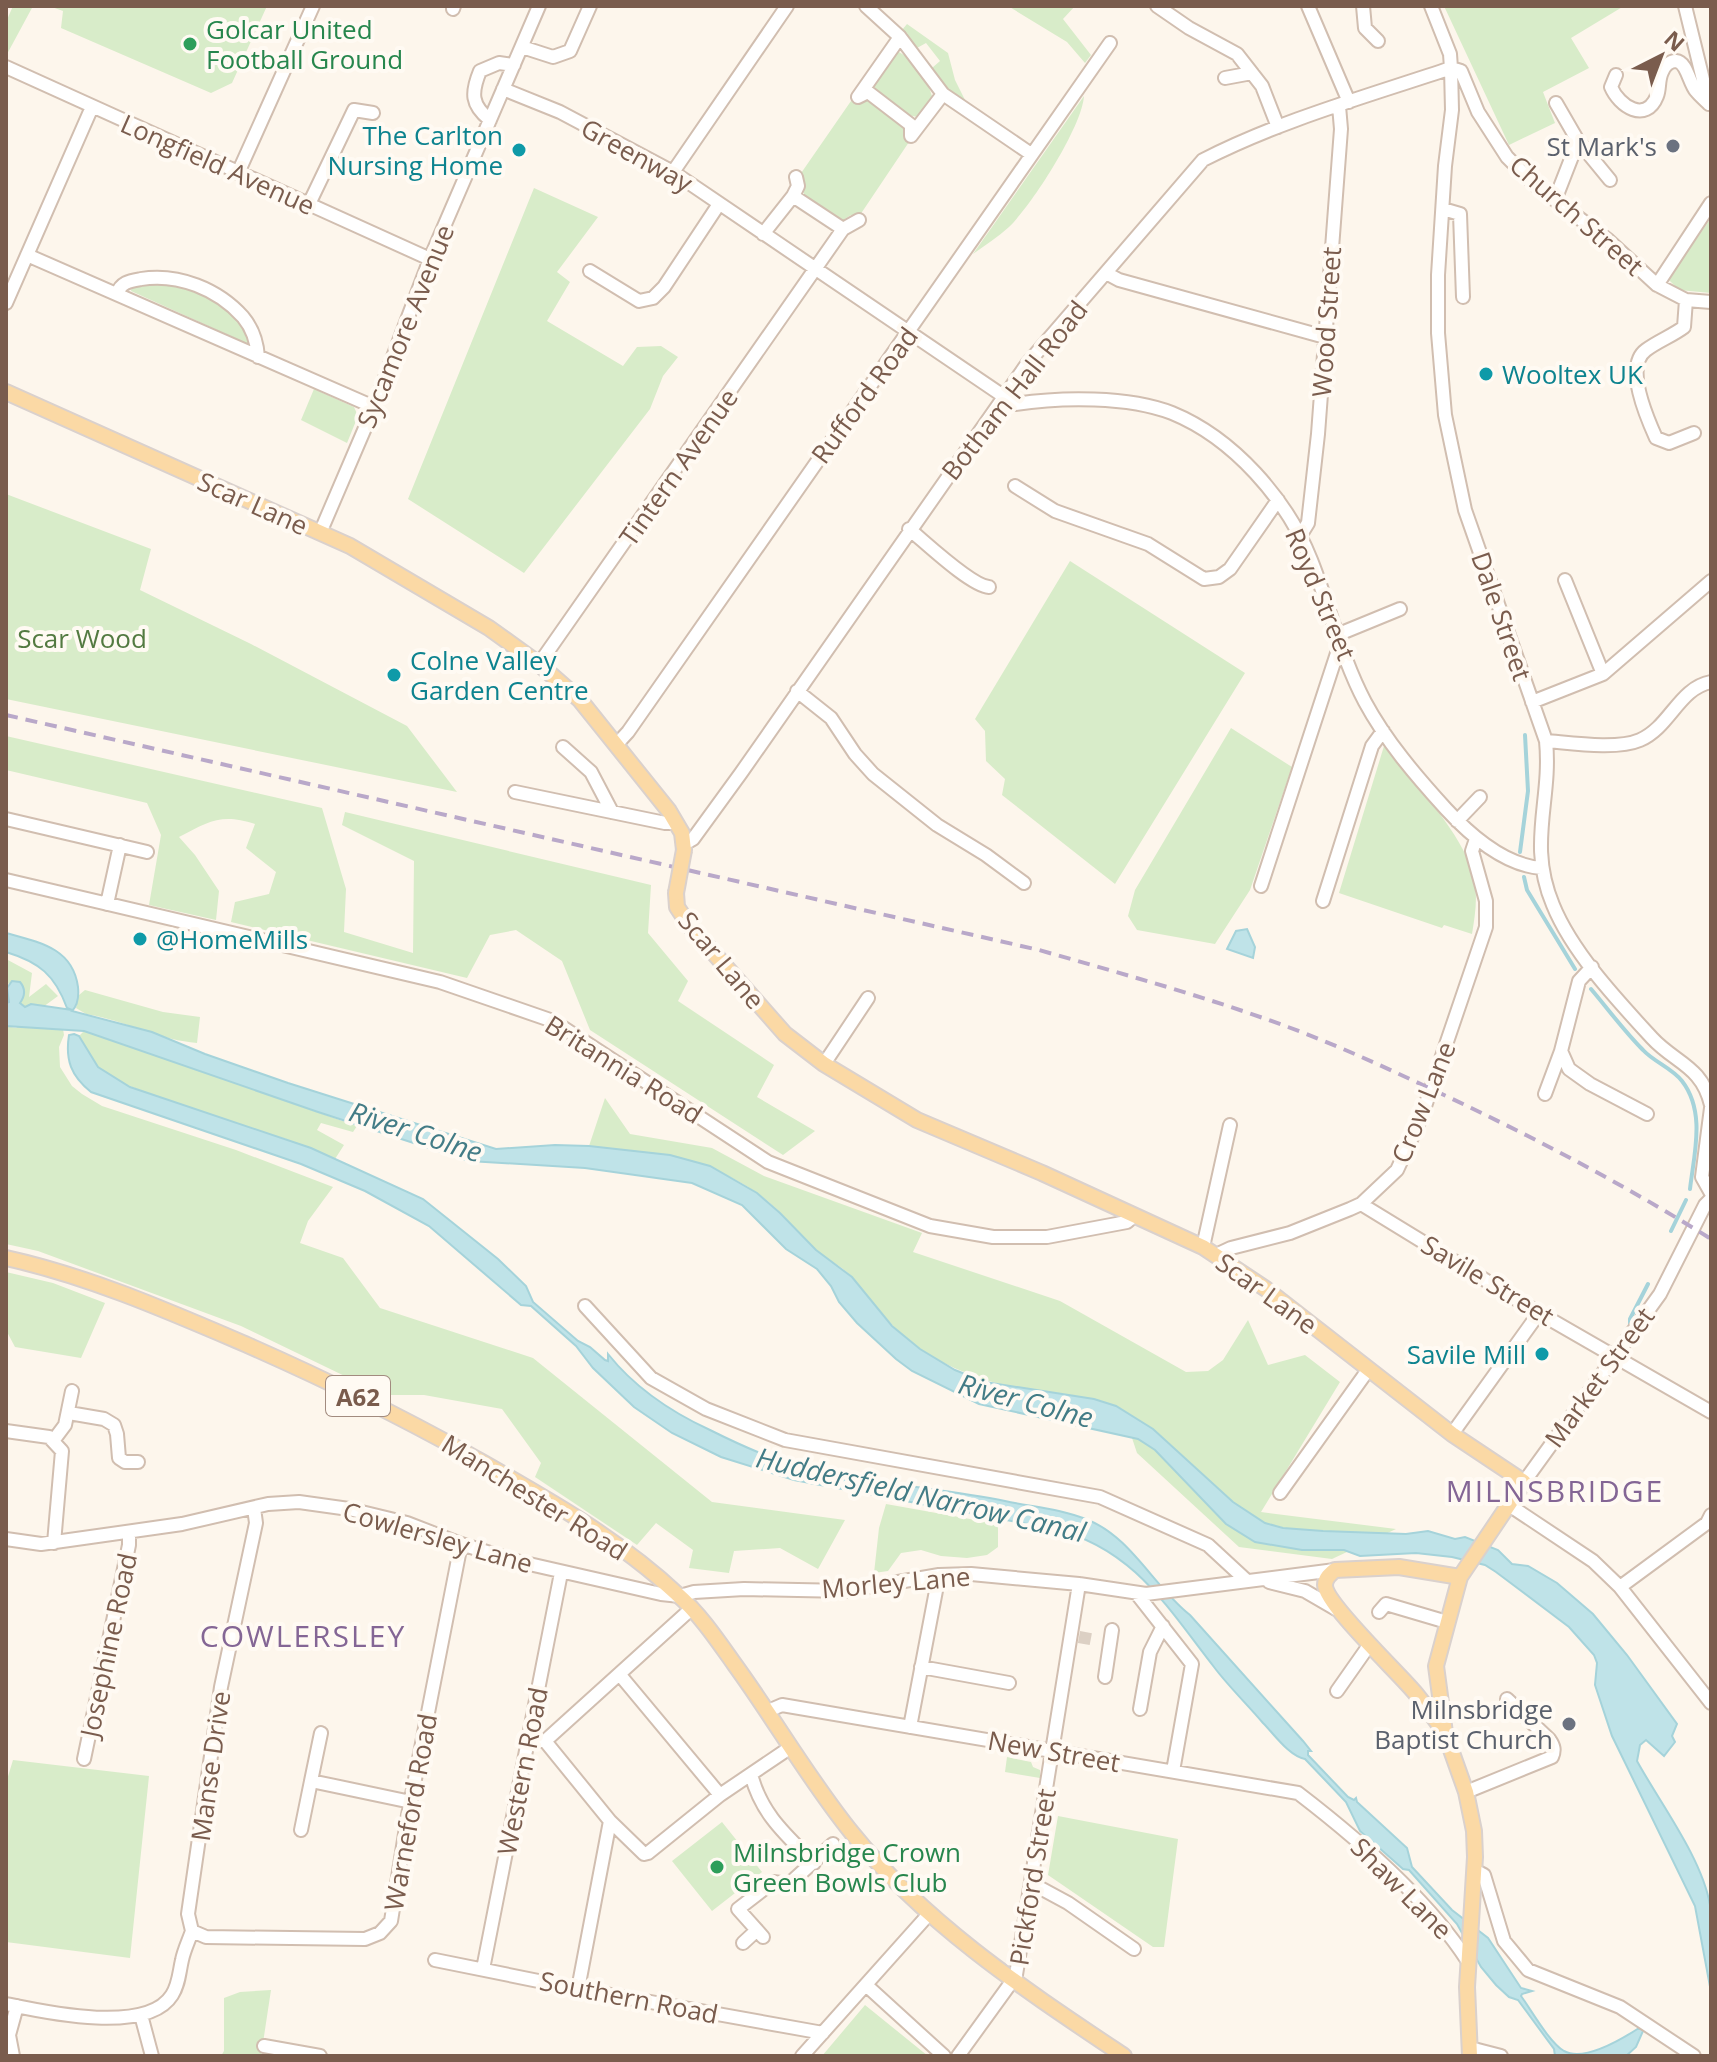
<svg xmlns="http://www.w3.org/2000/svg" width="1717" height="2062" font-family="'Open Sans',sans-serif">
<rect width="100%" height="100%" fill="#fdf6ec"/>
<path fill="#d8ecc9" d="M13 6H33L6 56V22Z
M49 6H267L232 83 211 93 61 28 63 11Z
M1008 6H1075L1063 19 1091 55 1085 63 1067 42Z
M1444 6H1624L1571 38 1589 68 1543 92 1555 123 1509 145Z
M907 24 948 53 955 80 966 102 949 93 932 68 940 61 926 43 917 48 902 30Z
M897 51C912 58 928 80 932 96L918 117C903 116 875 98 871 84Z
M1084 96C1082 127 1032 205 1009 227 998 237 985 245 973 254Z
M865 100 872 102 904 126V138L909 142 858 218 851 215 843 220 804 195 803 184 797 179 851 101 857 104Z
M534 188 598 217 557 272 570 282 547 321 623 366 637 347 661 346 678 357 663 376 650 409 524 573 408 499Z
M1711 218V293L1679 290 1668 279Z
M154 279C199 291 228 296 252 341L248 344 131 291 132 285Z
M314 389 354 407 358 416 347 443 301 420Z
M6 494 151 549 140 590 251 644 407 726 457 792 6 699Z
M1070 561 1245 673 1115 884 1002 795 1005 779 986 761 985 731 975 719Z
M1231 728 1292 767 1250 890 1215 944 1137 930 1128 916 1135 890Z
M6 736 322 808 346 889 344 932 413 953 414 861 342 825 345 812 651 885 648 933 688 981 678 1001 774 1065 757 1097 815 1131 783 1155 590 1030 562 961 516 930 490 935 467 978 231 922 235 902 269 894 276 872 246 848 255 824C222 813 209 821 179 837L195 855 219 891 216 920 149 905 161 835 147 803 6 770Z
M1384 746C1412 781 1466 836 1474 879 1478 898 1475 915 1472 934L1444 925 1442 928 1339 893Z
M6 959 32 973 29 997 46 984 58 996 43 1007 31 1004 25 1007 20 1004 12 981 9 984 6 982Z
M85 990 163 1012 200 1017 197 1043C159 1040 124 1020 86 1014L76 1008 79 995Z
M21 1025 63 1029 64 1035 59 1047 60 1067 72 1086 82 1094 102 1106 236 1150 333 1187 308 1221 300 1243 343 1258 380 1308 533 1358 712 1502 845 1520 818 1569 780 1548 734 1551 729 1573 689 1568 693 1550 656 1523 637 1545 535 1477 541 1463 502 1409 424 1395H384L241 1326 38 1251 6 1244V1026L16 1028Z
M84 1031 357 1126 353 1132 321 1123 317 1130 344 1145 335 1159 286 1139 175 1104 115 1080 98 1067 79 1036Z
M605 1098 630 1134 712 1148 764 1176 922 1233 913 1252 1060 1301 1186 1372 1208 1371 1223 1360 1248 1320 1268 1365 1305 1355 1340 1382 1261 1512 1396 1529 1332 1559 1239 1547 1137 1453 1132 1438 1116 1406C1046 1393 979 1389 919 1348 891 1329 874 1302 852 1277 841 1265 825 1259 814 1248 795 1229 779 1208 757 1193 707 1157 649 1152 589 1146Z
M6 1272 53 1283 105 1303 81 1358 15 1347 6 1330Z
M886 1504 998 1524V1547L987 1555 967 1558 941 1556 921 1550 901 1553 888 1571 874 1573 879 1528Z
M1007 1757 1031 1762 1033 1767 1040 1770V1778L1005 1772Z
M13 1760 149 1776 130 1958 6 1942V1783Z
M1058 1816 1178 1839 1164 1947H1153L1048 1875Z
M722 1822 762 1872 712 1911 672 1861Z
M271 1990 261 2056H221L224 2051V1998L240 1992Z
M865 2005 928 2056H822Z"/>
<path fill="#bfe3e8" stroke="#a5d3da" stroke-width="2" d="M1247 929 1255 947 1253 958 1227 949 1236 931Z
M6 933C39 942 73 948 78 987 79 997 78 1005 72 1011L152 1032 205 1054 288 1083 496 1149 555 1145 589 1146 670 1155 710 1166 757 1193 780 1213 816 1250 852 1277 892 1326 920 1349 955 1370 985 1382 1094 1399 1116 1406 1153 1429 1233 1502 1265 1523 1283 1528 1323 1531 1406 1534 1428 1531 1455 1539 1465 1537 1498 1550 1512 1564 1528 1566 1557 1583 1593 1614 1627 1655 1677 1724 1672 1736 1675 1742 1664 1756 1646 1740 1640 1745 1637 1761C1660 1803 1702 1858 1710 1905 1715 1932 1711 1964 1711 1992L1695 1906 1612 1736 1595 1685 1597 1663 1594 1655 1569 1627 1496 1572 1485 1565 1452 1557 1416 1553 1360 1556 1344 1550H1302L1255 1542 1226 1524 1155 1450 1138 1439 979 1404 912 1371 896 1359 857 1323 839 1302 831 1286 817 1269 786 1249 742 1205 692 1183 585 1168 469 1161 318 1112 84 1031 6 1026V1003L9 1002 7 988 12 981 20 982C26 989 25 996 20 1003L25 1007 31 1004 72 1010 67 1008C55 975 39 962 6 952Z
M74 1034 79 1036 98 1067 130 1087 311 1148 423 1199 498 1259 526 1286 533 1302 578 1341 590 1347 605 1360 608 1361V1354C635 1388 671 1412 710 1430 726 1438 743 1446 760 1453 838 1482 924 1485 1005 1501 1033 1507 1062 1509 1088 1520 1131 1537 1154 1587 1190 1615L1303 1741 1311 1751H1308V1755L1348 1797 1354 1800 1356 1798 1357 1802 1407 1848 1412 1867 1452 1910 1488 1938 1521 1988 1532 1991 1522 1994 1521 1996C1532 2011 1549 2042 1564 2051 1584 2062 1622 2039 1639 2028L1643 2031 1636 2047 1626 2056H1555L1554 2049 1518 2000 1509 1997 1496 1985 1481 1967 1457 1924 1409 1870 1403 1869 1360 1831 1346 1802 1305 1759C1289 1756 1274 1734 1263 1723 1247 1704 1229 1687 1214 1667 1167 1607 1133 1548 1054 1529L794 1480 721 1457 672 1433 634 1407 593 1368 576 1346 531 1306 521 1305 429 1226 365 1191 301 1164 91 1092C71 1076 65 1060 69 1035Z"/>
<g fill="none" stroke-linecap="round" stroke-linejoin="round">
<path stroke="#a5d3da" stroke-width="4" d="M1520 852 1528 791 1525 735
M1524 877 1527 890 1575 969
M1591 989C1608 1009 1624 1031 1643 1050 1654 1062 1672 1068 1682 1081 1706 1112 1694 1154 1690 1189
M1671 1231 1686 1200
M1630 1324V1319L1648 1284"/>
<path stroke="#dcd0c4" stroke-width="12" stroke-dasharray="12 6" stroke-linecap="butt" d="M1079 1637 1095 1640"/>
<g stroke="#d1beb0" stroke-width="16">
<path id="minor" d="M866 6 900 37 943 94 1031 154
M1157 6 1189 28 1237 54 1262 86 1278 127
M1308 6 1349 102
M1363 6 1365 28 1378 41
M1431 6 1450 54 1451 68 1461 71 1478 112 1507 157 1534 184 1608 240 1657 285 1686 300 1711 302
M1685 6 1709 104
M453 9 454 6
M900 37 858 97 868 92 911 125V136L943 94
M522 47 553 57 570 51 590 6
M6 67 430 259
M1616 75 1611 87C1619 106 1646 124 1657 96 1660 89 1658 80 1662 72 1664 67 1669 61 1676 61 1687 62 1689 83 1696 91 1699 95 1705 100 1709 104
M1225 78 1252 73
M503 89 560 112 673 172 1015 404C1061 397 1128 396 1172 413 1233 438 1287 499 1311 560 1329 605 1342 659 1365 702 1386 741 1416 776 1446 809 1470 835 1504 865 1541 868
M1556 103 1578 141
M490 120C471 105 471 93 480 71L499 63 514 65
M673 172 787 6
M238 173 313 6
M793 196 798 186 796 177
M1555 200 1578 141 1610 180
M309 204 354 110 373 113
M1443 209 1460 214 1463 297
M843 229 859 220
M27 255 374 407
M590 271 639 301 653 298 664 287 719 204
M1106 273 1119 280 1325 337
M1657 285 1711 203
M117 294C121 282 130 281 141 279 178 273 218 289 243 317 253 329 257 342 258 357
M1686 300 1684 327C1672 336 1658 341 1646 350 1624 366 1647 418 1656 438L1669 443 1694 433
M6 303 92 107
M1015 486 1055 511 1148 544 1204 579 1219 577 1230 569 1278 500
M909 529C925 542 971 586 989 587
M320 533 374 407 430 259 539 6
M1300 536 1308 523 1318 434 1341 129 1339 106
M1565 580 1603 674
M1339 634 1400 609
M539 664 843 229 793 196 763 234
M797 691 831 718 855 754 873 774 937 825 986 855 1024 883
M1532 702 1603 674 1711 581
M1546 741C1571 743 1617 750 1640 740 1670 727 1679 688 1711 682
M616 745 628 732 1110 43
M563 747 591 772 612 812
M515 792 665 823H676
M6 819 147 852
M1457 821 1480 797
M684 844 693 839 741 773 1027 364 1203 160C1281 120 1368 96 1451 68L1452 110 1445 166 1438 275V333L1445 415 1465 510 1546 741C1552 801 1527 843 1553 905 1572 952 1617 1000 1652 1038 1675 1063 1702 1066 1711 1105
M6 880 440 982 553 1021 768 1162 930 1226 993 1237H1047L1127 1222 1134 1216
M1261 886 1341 641
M1323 901 1372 746 1383 731
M107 904 120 845
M1592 967 1579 981 1561 1051 1569 1069 1590 1084 1647 1114
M824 1064 868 998
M1545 1094 1561 1051
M1711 1108 1702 1177 1711 1193
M1361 1204 1539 1313 1711 1412
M1203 1247 1230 1125
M1216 1255 1231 1248 1290 1233 1350 1209 1361 1204 1397 1170 1421 1118 1486 927V901L1472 851 1476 839
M585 1306 651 1378 706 1409 785 1440 1100 1497 1208 1545 1247 1581
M69 1413 104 1419 114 1425 117 1434 119 1458 125 1462H138
M6 1431 49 1437 62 1451 54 1543
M1452 1434 1539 1313
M53 1441 65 1425 72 1391
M1524 1482 1660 1294 1705 1205 1711 1199
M1280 1493 1368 1370
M1509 1505 1593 1561 1620 1587 1711 1703
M6 1539 41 1544 182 1524 268 1504 299 1502 349 1509 407 1523 461 1544 516 1561 661 1594 680 1596 694 1592 744 1589 846 1591 939 1575 971 1574 1079 1584 1146 1594 1335 1570
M1269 1582 1305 1591 1336 1609
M1620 1587 1707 1523 1711 1515
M1137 1594 1192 1664 1173 1771
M1379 1612 1386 1604 1447 1622
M921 1667 1009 1683
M620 1675 720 1795
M1105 1677 1112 1630
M1337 1691 1370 1644
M1140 1709 1150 1652 1163 1626
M768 1711 782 1705 1298 1793C1358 1839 1426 1897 1467 1960
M910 1727 939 1575
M321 1733 311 1781 411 1802
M538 1741H545L691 1609
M545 1741 610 1821 644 1854 648 1853 720 1795 791 1747
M84 1759 129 1545V1532
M751 1774C761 1814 786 1835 814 1863
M1466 1792 1552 1757C1555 1750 1554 1746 1549 1739L1507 1699
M301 1830 311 1781
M1474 1870 1484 1875 1504 1941 1528 1970 1620 2007 1694 2056
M1031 1883 1068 1903 1134 1949
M192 1931 188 1914 221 1687 256 1523 254 1508
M763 1937 738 1909 773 1882 789 1884 833 1844
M743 1943 757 1930
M435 1960 578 1989 823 2033
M483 1969 561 1573
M1015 1981 1079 1584
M866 1985 944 2056
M578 1989 610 1821
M6 2004C44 2012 147 2035 172 1995 179 1984 179 1973 182 1960 184 1950 189 1940 192 1931L206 1937 365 1939 380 1933 391 1921 408 1815 461 1544
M141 2015 152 2056
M264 2046 320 2056
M1470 2048 1501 2056
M13 2056 9 2035 17 2006
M802 2056 929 1914
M958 2056 1013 1980"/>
</g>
<g stroke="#dad1cd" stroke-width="18">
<path id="major" d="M6 392 350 546 489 628 539 664 580 700 669 811 682 833 684 850
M676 893 677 907 689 925 785 1034 824 1064 917 1120 1042 1173 1203 1247 1266 1289 1452 1434 1524 1482 1460 1577 1436 1666 1445 1733 1466 1792 1474 1831 1475 1857 1467 1987 1470 2056
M6 1258C88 1276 168 1311 245 1344 320 1377 394 1413 466 1453 540 1495 615 1536 677 1594 700 1614 718 1641 735 1665 775 1720 809 1780 852 1833 926 1925 1027 1991 1124 2056
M1442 1729C1434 1718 1425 1705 1416 1694 1401 1675 1325 1604 1325 1585 1325 1578 1330 1574 1335 1570L1399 1567 1460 1577"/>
</g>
<use href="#minor" stroke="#fff" stroke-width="12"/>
<use href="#major" stroke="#fbd9a5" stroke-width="14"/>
<path stroke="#b9a8c9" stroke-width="4" stroke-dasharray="12 8" stroke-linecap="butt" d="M6 715 1039 950C1123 974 1207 997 1288 1027 1342 1047 1393 1071 1444 1095 1535 1138 1625 1185 1711 1239"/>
<g stroke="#dad1cd" stroke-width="18" stroke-linecap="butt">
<path id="major-bridge" d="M676 893 684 850"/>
</g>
<use href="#major-bridge" stroke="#fbd9a5" stroke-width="14"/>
</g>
<g fill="#2e9e5b" stroke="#fffaf3" stroke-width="3">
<circle cx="190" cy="44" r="8"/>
<circle cx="717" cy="1867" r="8"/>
</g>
<g fill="#6b7280" stroke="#fffaf3" stroke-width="3">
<circle cx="1673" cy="146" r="8"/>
<circle cx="1569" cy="1724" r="8"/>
</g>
<g fill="#0f9aa8" stroke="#fffaf3" stroke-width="3">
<circle cx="519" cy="150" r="8"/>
<circle cx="1486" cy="374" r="8"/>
<circle cx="394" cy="675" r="8"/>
<circle cx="140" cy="939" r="8"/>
<circle cx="1542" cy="1354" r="8"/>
</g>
<g text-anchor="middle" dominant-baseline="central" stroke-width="8" stroke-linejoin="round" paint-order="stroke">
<rect fill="#fffaf3" stroke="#a28b7f" stroke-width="2" x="326" y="1376" width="64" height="40" rx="6"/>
<g font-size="24" font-weight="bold" fill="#7a5c4d">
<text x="358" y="1396">A62</text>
</g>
<g font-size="26" fill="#27864d" stroke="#fffaf3" text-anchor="start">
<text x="206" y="29">Golcar United<tspan x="206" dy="30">Football Ground</tspan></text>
<text x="733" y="1852">Milnsbridge Crown<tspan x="733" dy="30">Green Bowls Club</tspan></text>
</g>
<g font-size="26" fill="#0d838f" stroke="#fffaf3" text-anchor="start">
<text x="503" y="135" text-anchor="end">The Carlton<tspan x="503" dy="30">Nursing Home</tspan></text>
<text x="1502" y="374">Wooltex UK</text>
<text x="410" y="660">Colne Valley<tspan x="410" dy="30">Garden Centre</tspan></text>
<text x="156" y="939">@HomeMills</text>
<text x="1526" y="1354" text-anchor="end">Savile Mill</text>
</g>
<g font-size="26" fill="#5b616d" stroke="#fffaf3" text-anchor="end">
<text x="1657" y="146">St Mark's</text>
<text x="1553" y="1709">Milnsbridge<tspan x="1553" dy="30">Baptist Church</tspan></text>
</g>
<g font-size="26" fill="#7a5c4d" stroke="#fffaf3">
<text transform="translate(637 155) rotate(29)">Greenway</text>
<text transform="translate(218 164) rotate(24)">Longfield Avenue</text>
<text transform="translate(1577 215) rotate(41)">Church Street</text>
<text transform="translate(1326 322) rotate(-86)">Wood Street</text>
<text transform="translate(405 326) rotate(-68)">Sycamore Avenue</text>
<text transform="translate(1014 390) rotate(-52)">Botham Hall Road</text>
<text transform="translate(864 395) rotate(-54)">Rufford Road</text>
<text transform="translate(678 467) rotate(-55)">Tintern Avenue</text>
<text transform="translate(253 503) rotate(24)">Scar Lane</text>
<text transform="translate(1321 594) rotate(67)">Royd Street</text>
<text transform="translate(1502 616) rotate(71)">Dale Street</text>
<text transform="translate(722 960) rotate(50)">Scar Lane</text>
<text transform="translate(624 1069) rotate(32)">Britannia Road</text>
<text transform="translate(1423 1102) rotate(-68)">Crow Lane</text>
<text transform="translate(1488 1280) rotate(31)">Savile Street</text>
<text transform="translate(1267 1293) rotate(36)">Scar Lane</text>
<text transform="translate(1599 1377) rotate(-54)">Market Street</text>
<text transform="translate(535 1497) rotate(32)">Manchester Road</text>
<text transform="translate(438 1537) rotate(16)">Cowlersley Lane</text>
<text transform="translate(896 1582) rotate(-5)">Morley Lane</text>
<text transform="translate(108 1645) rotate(-78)">Josephine Road</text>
<text transform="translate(1054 1751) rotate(10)">New Street</text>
<text transform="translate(210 1766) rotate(-82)">Manse Drive</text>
<text transform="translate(522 1771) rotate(-79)">Western Road</text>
<text transform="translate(410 1812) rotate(-80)">Warneford Road</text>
<text transform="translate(1032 1877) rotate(-81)">Pickford Street</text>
<text transform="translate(1402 1888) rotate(45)">Shaw Lane</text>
<text transform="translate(629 1997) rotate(11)">Southern Road</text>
</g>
<g font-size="26" fill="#537a41" stroke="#fffaf3">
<text x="82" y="638">Scar Wood</text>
</g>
<g font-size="28" font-style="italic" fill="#437c86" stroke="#fffaf3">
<text transform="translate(416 1131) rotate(18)">River Colne</text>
<text transform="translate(1026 1400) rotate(15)">River Colne</text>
<text transform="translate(921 1494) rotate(13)">Huddersfield Narrow Canal</text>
</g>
<g font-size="30" letter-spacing="2" fill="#846695" stroke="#fffaf3">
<text x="1555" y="1490">MILNSBRIDGE</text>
<text x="303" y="1635">COWLERSLEY</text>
</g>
</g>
<rect width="1717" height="2062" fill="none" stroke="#7a5c4d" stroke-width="16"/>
<g transform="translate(1661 56) rotate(42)" stroke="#fffaf3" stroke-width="6" paint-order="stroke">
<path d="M0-6L14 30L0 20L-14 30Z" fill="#7a5c4d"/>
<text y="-12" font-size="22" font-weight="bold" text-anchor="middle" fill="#7a5c4d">N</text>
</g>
</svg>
